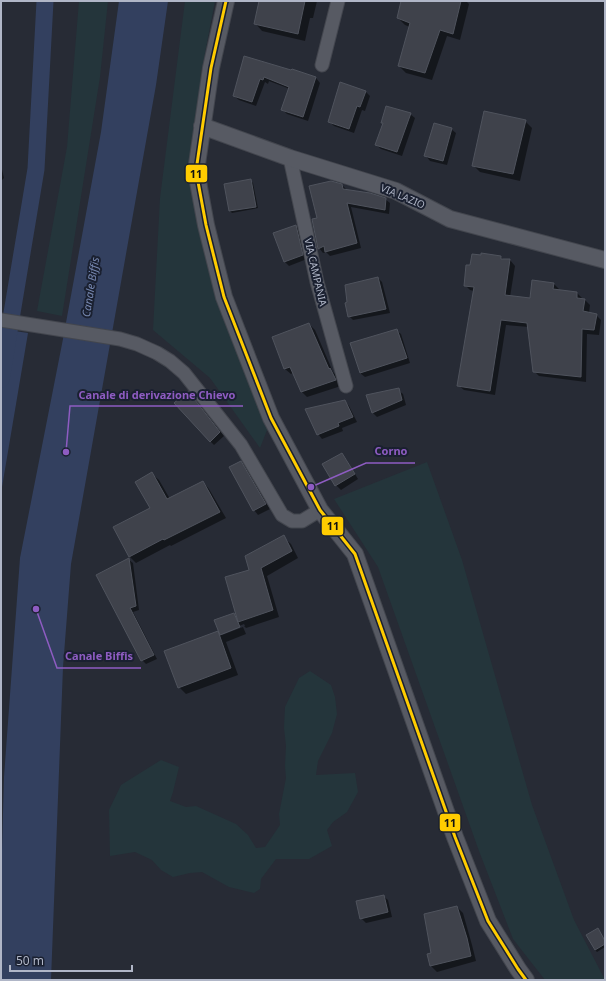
<svg xmlns="http://www.w3.org/2000/svg" width="606" height="981" font-family="'Noto Sans',sans-serif">
<rect width="100%" height="100%" fill="#272b35"/>
<path fill="#24353b" d="M79 1H108L100 77 62 316 37 311 67 147Z
M185 1H215L201 74 190 173 269 425 260 448 210 378 153 330 160 198Z
M427 462 462 560 532 805 574 920 605 980H545L513 939 479 851 378 567 334 499Z
M310 671 331 685 335 697 337 714 332 733 318 761 316 775 355 773 358 792 347 812 333 822 327 830 332 846 309 859H276L261 879 260 889 254 893 229 887 202 872 190 873 173 877 161 870 152 860 135 852 110 856 109 810 121 785 161 760 179 767 173 792 170 801 186 807 196 806 236 824 248 835 256 848 265 847 280 825 279 814 286 778 285 766 286 746 284 728 285 707 299 678Z"/>
<path fill="#33405f" d="M119 1H168L156 85 71 564 63 667 51 980H1V885L4 777 20 558 63 339 101 132Z
M1 329 28 333 1 493Z"/>
<path fill="#0007" d="M260 1H317L313 18H310L305 41 262 31 255 23Z
M402 1H466L469 4 460 40 447 36 432 80 406 73 399 66 410 27 405 25 398 18Z
M245 57 316 78 320 83 308 121 287 114 282 109 290 89 269 81 268 84 265 82 256 106 239 100 234 96Z
M365 91 370 96 365 111 362 110 354 133 334 126 329 121Z
M410 114 415 118 402 156 381 149 376 145 384 124 382 123Z
M525 121 532 128 520 181 480 172 473 165Z
M451 129 456 133 447 165 430 161 426 156Z
M1 165 4 178 1 181Z
M251 181 253 183 258 208 232 213 230 211 225 185Z
M342 185 347 190 385 199 390 203 389 214 351 207 361 248 330 256 326 252 323 253 319 248 318 218Z
M296 226 301 231 307 259 289 266 285 262 275 234Z
M501 257 504 260H510L515 266 510 297 531 299 533 281 554 284 559 289V291L577 293 582 298V300H585L590 305 589 313 596 315 601 320 599 335 587 334 586 382 539 376 534 371 529 327 506 325 495 395 464 390 458 385 474 291 470 290 465 285Z
M378 278 382 282 390 313 353 320 349 316Z
M309 324 315 330 333 372 336 375 341 386 307 397 301 391 293 373 291 374 285 369 273 338Z
M396 330 401 334 410 363 365 377 360 373Z
M398 390 403 394 406 405 377 417 372 412Z
M192 396 224 436 214 445 210 441Z
M345 401 349 406 357 422 342 428 343 431 322 439 318 434Z
M342 454 346 459 358 479 341 490 336 485 324 465Z
M241 462 245 467 270 509 258 515 254 510Z
M152 474 159 480 170 499 203 482 209 489 226 518 171 546 170 545 136 563 130 557 115 527 151 509Z
M283 537 291 544 298 558 267 576 279 617 246 628 244 626H245L244 624 222 633V635L243 627 246 634 226 642 238 675 186 694 179 687 218 632 221 635 215 620 234 614 237 618 250 571Z
M129 560 133 563 139 610 133 612 157 659 146 664 142 660 98 576Z
M383 896 388 900 392 917 366 923 361 918Z
M457 907 463 913 472 945 476 961 437 972 431 966 432 954Z
M605 941V947L597 952 595 950Z"/>
<g fill="none" stroke-linecap="round" stroke-linejoin="round">
<path stroke="#33405f" stroke-width="17" d="M1 379 36 169 45 1"/>
</g>
<path fill="#3f424b" stroke="#4f535d" d="M259 1H305L298 34 254 24Z
M401 1H461L453 34 440 30 425 73 398 66 410 23 397 18Z
M244 56 291 70 292 69 316 77 303 117 281 110 289 87 264 77 263 80 260 79 252 102 233 96Z
M340 82 366 91 360 107 357 106 349 129 328 122Z
M386 106 411 113 397 152 375 145 383 123H381Z
M484 111 526 120 513 174 472 166Z
M434 123 452 128 443 161 424 156Z
M251 179 256 207 229 211 224 184Z
M331 181 342 184 343 189 370 193 386 198 385 210 347 203 357 243 325 252 324 246 318 249 312 219 317 218 309 186Z
M296 225 303 255 284 262 273 233Z
M481 253 501 256V259H510L505 295 530 298 532 280 554 283 553 289 577 292V298L585 299 583 311 597 314 594 330 582 329 581 377 533 372 527 323 501 320 490 391 457 386 474 287 464 286 466 265H470L472 254 481 255Z
M378 277 386 309 348 317 345 303 347 302 345 285Z
M309 323 329 369 330 368 336 380 301 392 290 367 284 369 272 337Z
M397 329 407 358 360 373 350 343Z
M399 388 402 400 372 413 366 395Z
M188 391 220 432 210 442 174 403Z
M345 400 353 417 338 423 339 426 317 435 305 409Z
M342 453 355 474 335 486 322 464Z
M241 461 266 504 253 511 229 467Z
M152 472 167 499 203 481 220 512 164 540 163 539 129 557 113 527 150 508 135 482Z
M284 535 292 551 261 568 273 610 238 622 225 577 249 570 245 556Z
M129 558 136 606 130 608 154 655 141 661 96 575Z
M234 613 240 627 220 635 214 620Z
M218 631 231 668 178 688 164 651Z
M384 895 388 912 360 919 356 901Z
M457 906 467 938 471 956 430 966 427 954 431 953 424 914Z
M598 928 605 941V944L595 950 586 935Z"/>
<g fill="none" stroke-linecap="round" stroke-linejoin="round">
<g stroke="#43464e" stroke-width="15">
<path id="minor" d="M322 65 338 1
M290 158 317 282 346 386
M1 320 120 339 137 344 157 353 170 361 184 373 241 445 282 515 292 521H302L320 510"/>
</g>
<g stroke="#43464e" stroke-width="18">
<path id="tertiary" d="M226 1 211 68 196 171 206 225 224 297 271 418 320 510 355 554 455 837 488 921 518 969 526 980
M202 126 290 158 396 191 450 219 605 260"/>
</g>
<use href="#minor" stroke="#575a63" stroke-width="13"/>
<use href="#tertiary" stroke="#575a63" stroke-width="16"/>
<g stroke="#1a2030" stroke-width="6">
<path id="bus-1" d="M226 1 211 68 196 171 206 225 224 297 271 418 320 510 355 554 455 837 488 921 518 969 526 980"/>
</g>
<use href="#bus-1" stroke="#fc0" stroke-width="3"/>
</g>
<g text-anchor="middle" dominant-baseline="central" stroke-width="4" stroke-linejoin="round" paint-order="stroke">
<g font-size="10" fill="#b0b6c7" stroke="#1a2030">
<text transform="translate(403 196) rotate(23)">VIA LAZIO</text>
<text transform="translate(316 272) rotate(77)">VIA CAMPANIA</text>
</g>
<g font-size="11" font-style="italic" fill="#7788b1" stroke="#1a2030">
<text transform="translate(90 287) rotate(-81)">Canale Biffis</text>
</g>
</g>
<path fill="none" stroke="#8e5cc2" stroke-width="1.5" d="M66 452L70 406H243M311 487L366 463H415M36 609L57 668H141"/>
<g fill="#8e5cc2" stroke="#1a2030" stroke-width="1.5">
<circle cx="66" cy="452" r="4"/>
<circle cx="311" cy="487" r="4"/>
<circle cx="36" cy="609" r="4"/>
</g>
<g font-size="11" text-anchor="middle" font-weight="bold" fill="#8e5cc2" stroke="#1a2030" stroke-width="4" stroke-linejoin="round" paint-order="stroke">
<text x="157" y="399">Canale di derivazione Chievo</text>
<text x="391" y="455">Corno</text>
<text x="99" y="660">Canale Biffis</text>
</g>
<g stroke="#1a2030" stroke-width="1.5">
<rect x="185" y="164" width="23" height="19" rx="4" fill="#fc0"/>
<rect x="321" y="516" width="23" height="20" rx="4" fill="#fc0"/>
<rect x="439" y="813" width="22" height="19" rx="4" fill="#fc0"/>
</g>
<g font-size="11" text-anchor="middle" font-weight="bold" fill="#111">
<text x="196" y="178">11</text>
<text x="333" y="530">11</text>
<text x="450" y="827">11</text>
</g>
<rect width="606" height="981" fill="none" stroke="#b0b6c7" stroke-width="4"/>
<path d="M10 965v6h122v-6" fill="none" stroke="#b0b6c7" stroke-width="2"/>
<text x="16" y="965" font-size="12" fill="#b0b6c7" stroke="#1a2030" stroke-width="3" paint-order="stroke">50 m</text>
</svg>
